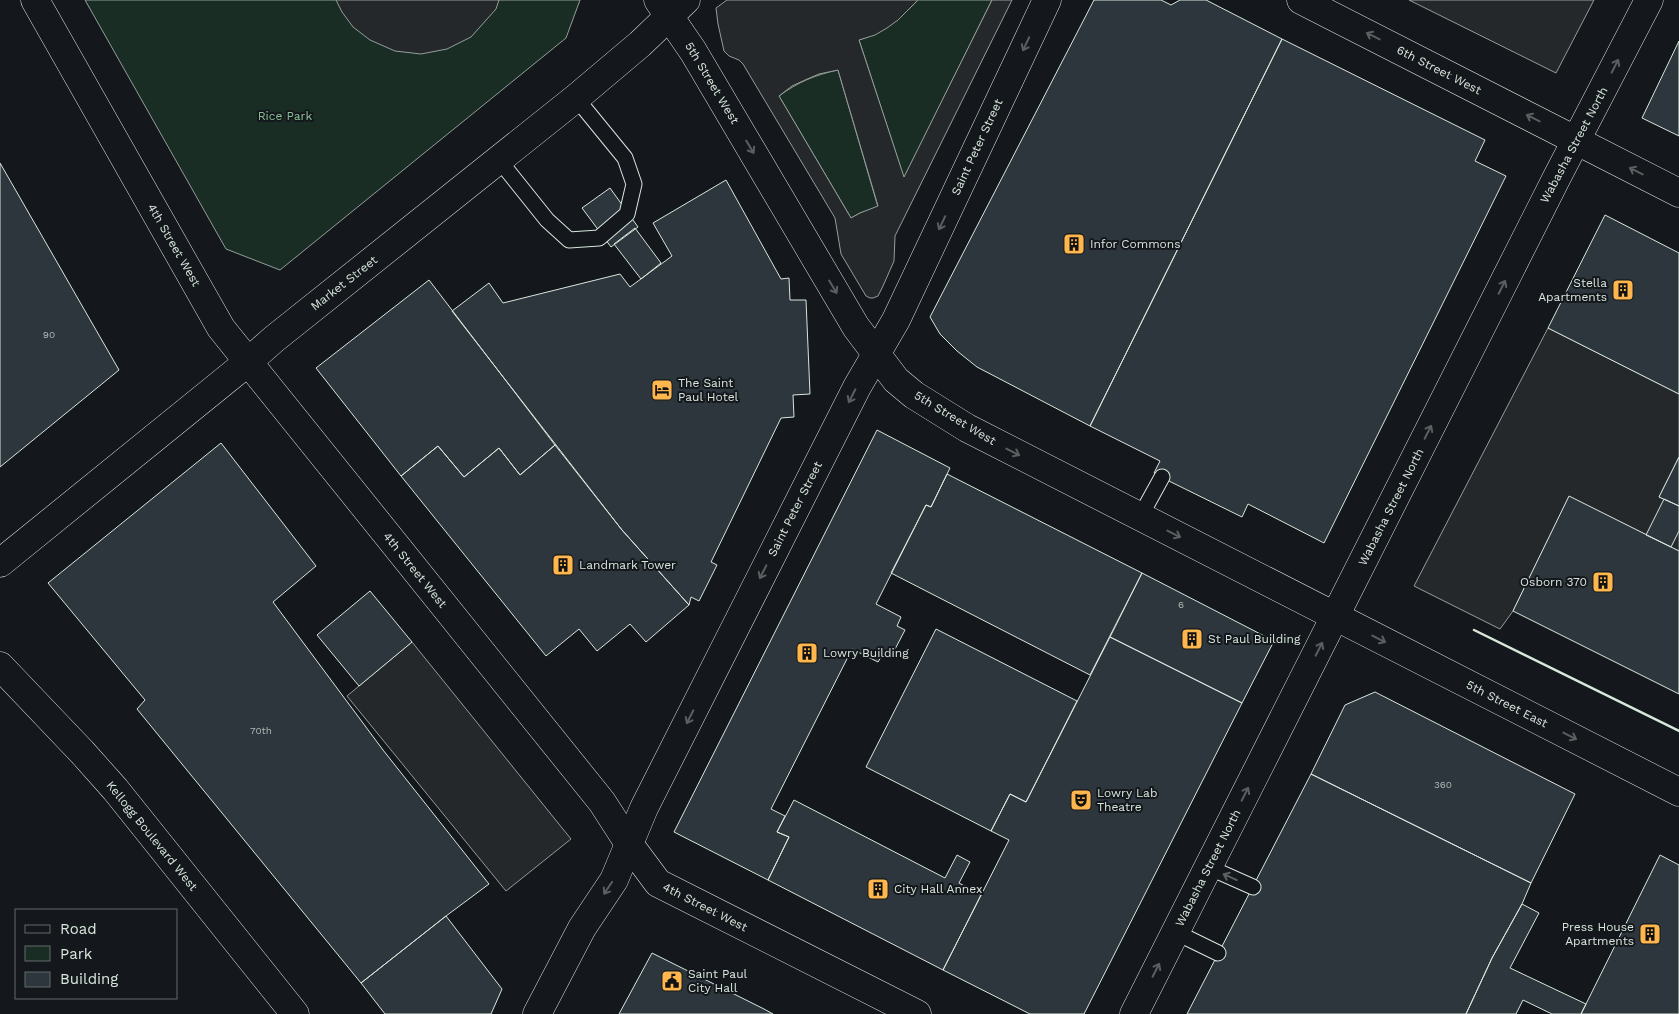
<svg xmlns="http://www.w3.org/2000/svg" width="1679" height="1014" font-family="'Work Sans',sans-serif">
<rect width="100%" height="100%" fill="#14181c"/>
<path fill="#1a2d24" stroke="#939e99" d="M85 0H580L566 38 280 270 226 249Z
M918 0H992L904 178 859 40C884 32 900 19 918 0Z
M838 70 878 207 860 213 851 218 779 96C798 82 815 75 838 70Z"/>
<path fill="#24282b" stroke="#939e99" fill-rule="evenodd" d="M336 0H499L496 9 471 37 447 49 421 54 395 51 370 40 353 27 342 12Z
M727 0H918L898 20 887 28 875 35 859 40 904 177 992 0H1012L895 236 894 261 883 286 878 296 873 298H870L866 296 841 254 835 218 743 64 739 60 729 56 724 51 718 24 716 8ZM838 70 878 206 860 213 851 218 779 96 792 86 805 80 819 74Z
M1409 0H1594L1556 73Z
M1548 328 1679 394V457L1659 497 1679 506V551L1569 497 1513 611 1500 629 1414 586Z
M412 642 571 839 506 891 347 696Z"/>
<path fill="#2c363c" stroke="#d8e6dc" d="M1094 0H1161L1171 5 1180 0H1206L1282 39 1090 426 977 367 957 351 940 334 930 317Z
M1282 39 1485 140 1475 161 1506 176 1324 543 1248 504 1242 517 1171 482 1154 473 1160 461 1090 426Z
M1679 41V136L1642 118Z
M0 163 119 370 0 467Z
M726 180 781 279 789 278 790 300H806L810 394 793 395 794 417 781 418 711 562 717 565 699 601 691 597 689 605 622 530 452 311 489 283 503 303 620 274 630 287 672 256 653 223Z
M610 188 638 227 611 247 582 208Z
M1605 215 1679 253V394L1548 328Z
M635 228 661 263 641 279 614 244Z
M429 280 555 445 520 475 499 448 464 477 438 446 401 476 316 368Z
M877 430 950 468 931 507 926 505 876 604 901 617 897 626 905 630 892 655 884 652 878 662 852 649 771 809 785 816 777 832 789 837 768 880 674 832Z
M221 443 316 566 273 602 383 750 489 884 446 916 361 983 137 709 145 700 48 583Z
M555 445 622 530 689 605 646 642 630 624 597 651 579 629 546 656 401 476 438 446 464 477 499 448 520 475Z
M1679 457V506L1659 497Z
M947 474 1142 573 1090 675 891 573 926 505 931 507Z
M1569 496 1679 551V694L1513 611Z
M1664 499 1679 506V531L1671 547 1646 535Z
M1142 573 1274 641 1242 703 1110 637Z
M370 591 412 642 359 686 317 635Z
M936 629 1077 701 1026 802 1010 794 991 831 866 767Z
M1110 637 1242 703 1084 1014H1030L943 970 1009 840 991 831 1010 794 1026 802Z
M1375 692 1575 794 1531 883 1311 774 1345 705Z
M1311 774 1531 883 1522 904 1492 958 1466 1014H1187Z
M794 800 945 878 957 855 970 862 959 883 981 895 943 970 768 880 789 837 777 832Z
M1660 855 1679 865V1014H1581Z
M1522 904 1539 913 1510 968 1586 1004 1581 1014H1552L1523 1000 1516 1014H1466L1492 958Z
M446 916 502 989 491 1014H385L361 983Z
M652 953 764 1009 773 1014H619Z"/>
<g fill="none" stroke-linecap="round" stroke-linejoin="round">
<g stroke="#d8e6dc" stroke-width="17">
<path id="service" d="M499 160 547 220 569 240 599 238 627 214 634 184 625 158 576 98
M1140 517 1162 477
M1208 867 1253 887
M1175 932 1218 953"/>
</g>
<g stroke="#d8e6dc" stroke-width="29">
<path id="minor" d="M35 0 221 328 602 802 629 844 658 883 917 1014
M0 563 248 362 274 339 576 98 640 44 686 0"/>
</g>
<g stroke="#d8e6dc" stroke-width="29">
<path id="tertiary" d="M658 0 693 51 856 327 896 380 914 395 967 428 1679 792
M1301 0 1679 193"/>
</g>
<g stroke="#d8e6dc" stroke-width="29">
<path id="secondary" d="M0 666 82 752 115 789 295 1014
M537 1014 582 928 614 880 644 808 857 387 896 320 1047 0
M1134 1014 1557 177 1649 0"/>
</g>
<use href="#service" stroke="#14181c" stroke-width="15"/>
<use href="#minor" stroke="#14181c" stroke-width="28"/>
<use href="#tertiary" stroke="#14181c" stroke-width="28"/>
<use href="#secondary" stroke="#14181c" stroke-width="28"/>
<path stroke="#d8e6dc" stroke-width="2.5" d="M1474 630 1679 731"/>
</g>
<defs><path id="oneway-shaft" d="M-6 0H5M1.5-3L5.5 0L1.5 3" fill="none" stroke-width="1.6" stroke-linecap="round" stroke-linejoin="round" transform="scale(1.25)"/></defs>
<g stroke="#59605f">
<use href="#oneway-shaft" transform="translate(1373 36) rotate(-153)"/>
<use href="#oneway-shaft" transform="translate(1026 44) rotate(115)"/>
<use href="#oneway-shaft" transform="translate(1615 66) rotate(-63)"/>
<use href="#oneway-shaft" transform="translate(1533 118) rotate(-153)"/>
<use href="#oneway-shaft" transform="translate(750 147) rotate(59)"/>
<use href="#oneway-shaft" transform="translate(1636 171) rotate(-153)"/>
<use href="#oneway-shaft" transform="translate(942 223) rotate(115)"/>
<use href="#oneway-shaft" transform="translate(833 287) rotate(59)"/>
<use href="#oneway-shaft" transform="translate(1502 287) rotate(-63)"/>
<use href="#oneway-shaft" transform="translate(852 396) rotate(117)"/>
<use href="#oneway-shaft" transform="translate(1428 432) rotate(-63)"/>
<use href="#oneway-shaft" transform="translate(1013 452) rotate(27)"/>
<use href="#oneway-shaft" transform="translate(1174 534) rotate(27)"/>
<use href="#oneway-shaft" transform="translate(763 572) rotate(117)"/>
<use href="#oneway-shaft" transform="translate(1379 639) rotate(27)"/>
<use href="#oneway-shaft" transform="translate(1319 649) rotate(-63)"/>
<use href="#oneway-shaft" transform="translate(690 717) rotate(117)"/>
<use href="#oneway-shaft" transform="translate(1570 736) rotate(27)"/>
<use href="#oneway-shaft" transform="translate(1245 794) rotate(-63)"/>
<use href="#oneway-shaft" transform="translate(1230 877) rotate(-156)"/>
<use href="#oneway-shaft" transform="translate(608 888) rotate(124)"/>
<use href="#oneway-shaft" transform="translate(1156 970) rotate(-63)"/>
</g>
<defs>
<g id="building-square" transform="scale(1.125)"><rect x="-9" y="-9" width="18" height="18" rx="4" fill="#ffb74d" stroke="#14181c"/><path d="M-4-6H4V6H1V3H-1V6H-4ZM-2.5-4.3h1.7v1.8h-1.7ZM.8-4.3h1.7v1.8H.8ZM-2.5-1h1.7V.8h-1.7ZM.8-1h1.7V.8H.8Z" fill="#111"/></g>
<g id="hotel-square" transform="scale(1.125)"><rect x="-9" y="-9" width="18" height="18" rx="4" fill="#ffb74d" stroke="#14181c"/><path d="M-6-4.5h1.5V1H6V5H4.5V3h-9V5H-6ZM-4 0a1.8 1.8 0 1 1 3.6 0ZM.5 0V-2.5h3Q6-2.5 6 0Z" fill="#111"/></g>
<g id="theatre-square" transform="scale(1.125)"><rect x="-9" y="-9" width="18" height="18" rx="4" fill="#ffb74d" stroke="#14181c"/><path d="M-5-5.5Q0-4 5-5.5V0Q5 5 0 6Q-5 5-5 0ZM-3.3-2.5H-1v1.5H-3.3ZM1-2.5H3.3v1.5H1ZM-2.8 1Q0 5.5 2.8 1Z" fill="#111"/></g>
<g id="civic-square" transform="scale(1.125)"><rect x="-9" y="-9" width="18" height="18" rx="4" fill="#ffb74d" stroke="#14181c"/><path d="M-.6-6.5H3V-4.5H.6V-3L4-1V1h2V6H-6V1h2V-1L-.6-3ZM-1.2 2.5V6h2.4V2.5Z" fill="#111"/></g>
</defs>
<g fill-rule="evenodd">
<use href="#building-square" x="1074" y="244"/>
<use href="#building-square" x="1623" y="290"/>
<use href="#hotel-square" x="662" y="390"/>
<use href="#building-square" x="563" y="565"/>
<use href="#building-square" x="1603" y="582"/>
<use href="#building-square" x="1192" y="639"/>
<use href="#building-square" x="807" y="653"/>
<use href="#theatre-square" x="1081" y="800"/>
<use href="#building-square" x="878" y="889"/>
<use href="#building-square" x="1650" y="934"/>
<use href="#civic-square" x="672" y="981"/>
</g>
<g text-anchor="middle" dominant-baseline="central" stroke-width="4" stroke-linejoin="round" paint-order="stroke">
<g font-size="10" fill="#adbab4">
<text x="49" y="334">90</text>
<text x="1181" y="604">6</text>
<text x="261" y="730">70th</text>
<text x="1443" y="784">360</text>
</g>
<g font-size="12" fill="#d8e6dc" stroke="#14181c">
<text transform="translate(1439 70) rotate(27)">6th Street West</text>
<text transform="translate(712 83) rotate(59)">5th Street West</text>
<text transform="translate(1574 145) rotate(-62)">Wabasha Street North</text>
<text transform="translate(977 147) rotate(-65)">Saint Peter Street</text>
<text transform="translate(174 245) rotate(60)">4th Street West</text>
<text transform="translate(344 283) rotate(-38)">Market Street</text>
<text transform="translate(955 418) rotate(31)">5th Street West</text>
<text transform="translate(1391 507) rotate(-63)">Wabasha Street North</text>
<text transform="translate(795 509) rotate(-63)">Saint Peter Street</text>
<text transform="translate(415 570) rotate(51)">4th Street West</text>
<text transform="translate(1507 704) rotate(27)">5th Street East</text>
<text transform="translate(152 836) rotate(51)">Kellogg Boulevard West</text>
<text transform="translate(1208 868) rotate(-63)">Wabasha Street North</text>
<text transform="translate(705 907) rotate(27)">4th Street West</text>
</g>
<g font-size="12" fill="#8ac095" stroke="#14181c">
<text x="285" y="116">Rice Park</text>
</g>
<g font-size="12" fill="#d8e6dc" stroke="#14181c" text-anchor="start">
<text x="1090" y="244">Infor Commons</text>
<text x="1607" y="283" text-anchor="end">Stella<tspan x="1607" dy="14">Apartments</tspan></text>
<text x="678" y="383">The Saint<tspan x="678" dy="14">Paul Hotel</tspan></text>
<text x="579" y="565">Landmark Tower</text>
<text x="1587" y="582" text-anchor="end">Osborn 370</text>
<text x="1208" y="639">St Paul Building</text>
<text x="823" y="653">Lowry Building</text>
<text x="1097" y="793">Lowry Lab<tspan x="1097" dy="14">Theatre</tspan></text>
<text x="894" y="889">City Hall Annex</text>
<text x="1634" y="927" text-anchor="end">Press House<tspan x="1634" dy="14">Apartments</tspan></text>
<text x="688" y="974">Saint Paul<tspan x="688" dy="14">City Hall</tspan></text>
</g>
</g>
<rect x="15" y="909" width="162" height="90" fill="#14181c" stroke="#626a69"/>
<rect x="25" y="925" width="25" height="8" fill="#14181c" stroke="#626a69"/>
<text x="60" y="934" font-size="15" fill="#d8e6dc">Road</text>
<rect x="25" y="946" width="25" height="15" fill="#1a2d24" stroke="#626a69"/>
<text x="60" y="959" font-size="15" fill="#d8e6dc">Park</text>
<rect x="25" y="972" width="25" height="15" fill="#2c363c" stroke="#626a69"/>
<text x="60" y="984" font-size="15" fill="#d8e6dc">Building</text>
</svg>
